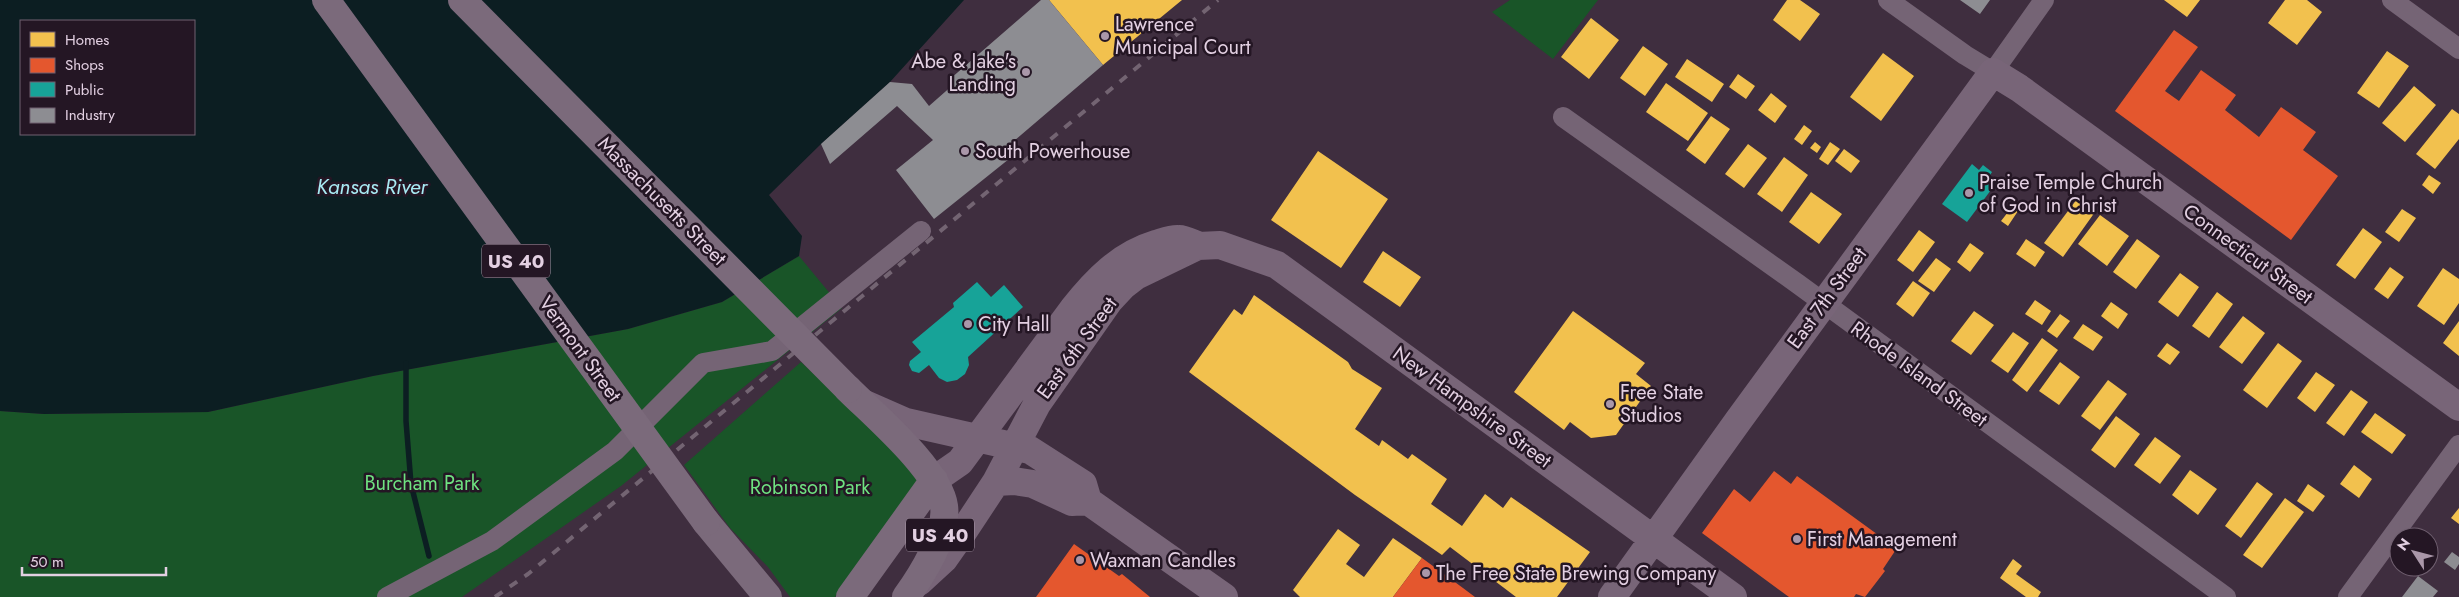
<svg xmlns="http://www.w3.org/2000/svg" width="2459" height="597" font-family="Jost,sans-serif">
<rect width="100%" height="100%" fill="#3f2e3f"/>
<path fill="#195528" d="M1510 0H1598L1553 59 1492 12Z
M799 256 842 308 621 486 462 597H0V411L44 414 208 412 373 376 628 329 722 302Z
M801 362 876 433 911 470 918 481 835 597H790L768 567 730 528 684 465Z"/>
<path fill="#0c1e22" fill-rule="evenodd" d="M0 0H964L890 82 821 144 769 195 802 236 799 256 722 302 628 329 373 376 208 412 44 414 0 411ZM21 21H194V134H21Z"/>
<path fill="#f2c14e" d="M1049 0H1182L1103 65Z
M1787 0H1800L1820 14 1800 41 1773 20Z
M2164 0H2200L2187 17Z
M2285 0H2307L2322 12 2297 45 2268 23Z
M1591 18 1619 40 1589 79 1561 57Z
M1643 46 1668 64 1645 96 1620 78Z
M2387 51 2409 66 2379 108 2357 93Z
M1883 53 1914 76 1881 121 1850 97Z
M1687 59 1724 84 1712 102 1675 77Z
M1738 74 1755 86 1746 99 1729 87Z
M1666 83 1708 113 1688 141 1646 112Z
M2414 86 2436 105 2405 142 2382 123Z
M1771 93 1787 106 1775 123 1758 110Z
M2452 109 2459 114V139L2435 169 2416 154Z
M1711 116 1730 129 1705 164 1686 150Z
M1804 125 1812 131 1802 145 1794 139Z
M1815 142 1821 147 1817 153 1810 148Z
M1830 142 1840 149 1828 165 1819 159Z
M1748 144 1767 158 1744 188 1725 174Z
M1844 149 1860 161 1851 173 1835 161Z
M1318 151 1388 199 1341 268 1271 220Z
M1784 157 1808 175 1782 212 1757 194Z
M2429 175 2441 183 2433 194 2422 185Z
M1811 192 1842 214 1819 244 1789 222Z
M2077 199 2095 212 2063 257 2044 243Z
M2012 207 2018 211 2008 226 2001 221Z
M2402 209 2416 218 2399 242 2385 232Z
M2100 215 2129 236 2107 266 2078 244Z
M2363 228 2382 242 2355 279 2336 265Z
M1919 230 1935 242 1913 272 1897 260Z
M2026 239 2045 252 2035 267 2016 254Z
M2137 239 2160 256 2136 289 2113 272Z
M1970 243 1984 253 1970 272 1957 262Z
M1383 251 1421 277 1400 307 1363 282Z
M1936 258 1951 269 1934 292 1918 281Z
M2390 267 2404 277 2388 299 2374 289Z
M2443 268 2459 279V303L2444 325 2417 306Z
M2180 273 2199 287 2178 317 2158 302Z
M1913 281 1930 293 1913 317 1896 304Z
M2217 292 2233 304 2209 338 2192 326Z
M1254 295 1348 362 1352 369 1382 388 1355 429 1379 446 1382 440 1408 459 1412 454 1447 479 1431 504 1462 526 1485 494 1503 508 1511 497 1590 552 1557 597H1516L1450 547 1442 555 1355 495 1189 372 1234 309 1242 315Z
M2035 300 2051 311 2042 325 2025 314Z
M2111 302 2128 314 2118 329 2101 316Z
M1573 311 1645 363 1636 374 1651 386 1616 435 1591 438 1570 422 1564 430 1514 392Z
M1974 311 1994 325 1971 355 1951 341Z
M2060 314 2070 321 2057 338 2047 331Z
M2243 316 2265 333 2242 364 2219 347Z
M2459 321V356L2443 343Z
M2083 324 2103 337 2093 351 2073 338Z
M2013 332 2029 343 2008 373 1991 361Z
M2042 338 2058 350 2027 392 2012 380Z
M2167 343 2180 352 2170 365 2157 356Z
M2278 343 2302 361 2267 408 2243 390Z
M2060 362 2080 377 2059 405 2039 391Z
M2316 372 2335 385 2315 412 2297 398Z
M2108 380 2127 394 2100 430 2081 416Z
M2351 390 2368 402 2344 436 2326 423Z
M2375 413 2406 435 2392 454 2361 432Z
M2116 416 2140 434 2115 468 2091 450Z
M2155 437 2181 456 2160 484 2134 465Z
M2354 465 2372 479 2359 498 2340 484Z
M2190 470 2217 489 2198 515 2172 495Z
M2257 482 2273 494 2241 538 2225 526Z
M2308 484 2325 496 2313 512 2297 501Z
M2285 498 2304 512 2262 568 2243 555Z
M2459 508V524L2451 518Z
M1338 529 1360 545 1346 564 1364 577 1393 538 1422 558 1393 597H1300L1293 590Z
M2013 559 2022 566 2016 574 2041 592 2038 597H2026L2000 578Z"/>
<path fill="#e4572e" d="M2174 30 2198 47 2165 91 2179 101 2201 70 2236 95 2225 110 2259 137 2281 107 2316 132 2303 150 2338 176 2291 240 2115 111Z
M1774 471 1791 484 1797 476 1892 545 1890 547 1895 551 1883 569 1885 571 1865 597 1856 594 1854 597H1789L1702 533 1734 489 1750 502Z
M1074 544 1119 576 1122 574 1150 597H1036Z
M1422 558 1463 588 1475 597H1393Z"/>
<path fill="#17a398" d="M1972 164 1979 170 1983 165 1992 172 1989 177 1997 182 1967 222 1942 204Z
M977 282 991 297 1004 285 1023 307 968 357 969 365 965 374 957 380 947 382 939 378 929 365 919 373 912 371 909 365 910 361 921 352 912 342 954 307 953 303Z"/>
<path fill="#8d8d92" d="M1041 0H1049L1103 65 1007 147 1014 155 934 219 896 170 933 140 897 106 830 164 821 144 890 82 912 84 929 106 954 84 950 79Z
M1960 0H1990L1980 14Z
M2452 552 2459 557V564L2455 570 2444 562Z
M2418 576 2438 591 2433 597H2402Z"/>
<g fill="none" stroke-linecap="round" stroke-linejoin="round">
<path stroke="#0c1e22" stroke-width="5.5" d="M406 363V421L411 484 429 556"/>
<path stroke="#756475" stroke-width="20" d="M1888 0 1965 55 1993 72 2044 0
M2392 0 2459 49
M1563 117 1798 284 2226 597
M387 597 492 541 615 451 703 363 772 351 921 231
M2348 597 2459 445"/>
<path stroke="#786578" stroke-width="28" d="M865 404 906 422 1030 450 1083 484 1088 501
M934 480 960 462 1073 309C1096 280 1120 255 1156 244 1163 242 1172 238 1179 239 1185 239 1192 243 1197 245
M996 482 1014 481 1033 484 1072 502 1088 501 1224 597
M919 582 944 559 963 532 996 482 1037 404 1109 301 1123 286 1136 276 1198 246 1220 245 1277 265 1733 597
M1612 597 1738 421 1993 72 2019 88 2459 407"/>
<path stroke="#7b6a7b" stroke-width="28" d="M848 389C875 416 939 470 944 506 948 534 921 576 906 597
M706 522 768 597
M850 597 934 480"/>
<path stroke="#736472" stroke-width="4" stroke-dasharray="9 9" stroke-linecap="butt" d="M495 597 528 574 1218 0"/>
<path stroke="#7b6a7b" stroke-width="28" d="M326 0 706 522
M462 0 848 389"/>
</g>
<g fill="#aa97a9" stroke="#241624" stroke-width="2">
<circle cx="1105" cy="36" r="5"/>
<circle cx="1026" cy="72" r="5"/>
<circle cx="965" cy="151" r="5"/>
<circle cx="1969" cy="193" r="5"/>
<circle cx="968" cy="324" r="5"/>
<circle cx="1610" cy="404" r="5"/>
<circle cx="1797" cy="539" r="5"/>
<circle cx="1080" cy="560" r="5"/>
<circle cx="1426" cy="573" r="5"/>
</g>
<g text-anchor="middle" dominant-baseline="central" stroke-width="5" stroke-linejoin="round" paint-order="stroke">
<g fill="#241624" stroke="#aa98a9" stroke-width="1">
<rect x="482" y="244.5" width="68" height="33" rx="4"/>
<rect x="906" y="518.5" width="68" height="33" rx="4"/>
</g>
<g font-size="19" font-weight="bold" fill="#e3d0e2">
<text x="516" y="261">US 40</text>
<text x="940" y="535">US 40</text>
</g>
<g font-size="20" fill="#e3d0e2" stroke="#241624" text-anchor="start">
<text x="1115" y="24">Lawrence<tspan x="1115" dy="23">Municipal Court</tspan></text>
<text x="1016" y="61" text-anchor="end">Abe &amp; Jake's<tspan x="1016" dy="23">Landing</tspan></text>
<text x="975" y="151">South Powerhouse</text>
<text x="1979" y="182">Praise Temple Church<tspan x="1979" dy="23">of God in Christ</tspan></text>
<text x="978" y="324">City Hall</text>
<text x="1620" y="392">Free State<tspan x="1620" dy="23">Studios</tspan></text>
<text x="1807" y="539">First Management</text>
<text x="1090" y="560">Waxman Candles</text>
<text x="1436" y="573">The Free State Brewing Company</text>
</g>
<g font-size="20" fill="#e3d0e2" stroke="#241624">
<text transform="translate(662 201) rotate(45)">Massachusetts Street</text>
<text transform="translate(2248 254) rotate(36)">Connecticut Street</text>
<text transform="translate(1827 298) rotate(-54)">East 7th Street</text>
<text transform="translate(1077 348) rotate(-54)">East 6th Street</text>
<text transform="translate(580 349) rotate(54)">Vermont Street</text>
<text transform="translate(1919 374) rotate(36)">Rhode Island Street</text>
<text transform="translate(1472 407) rotate(36)">New Hampshire Street</text>
</g>
<g font-size="20" fill="#6fe281" stroke="#241624">
<text x="422" y="483">Burcham Park</text>
<text x="810" y="487">Robinson Park</text>
</g>
<g font-size="21" font-style="italic" fill="#a8ebf4" stroke="#241624">
<text x="372" y="187">Kansas River</text>
</g>
</g>
<rect x="20" y="20" width="175" height="115" fill="#241624" stroke="#706070"/>
<rect x="30" y="32" width="25" height="15" fill="#f2c14e" stroke="#706070"/>
<text x="65" y="45" font-size="15" fill="#e3d0e2">Homes</text>
<rect x="30" y="58" width="25" height="15" fill="#e4572e" stroke="#706070"/>
<text x="65" y="70" font-size="15" fill="#e3d0e2">Shops</text>
<rect x="30" y="82" width="25" height="15" fill="#17a398" stroke="#706070"/>
<text x="65" y="95" font-size="15" fill="#e3d0e2">Public</text>
<rect x="30" y="108" width="25" height="15" fill="#8d8d92" stroke="#706070"/>
<text x="65" y="120" font-size="15" fill="#e3d0e2">Industry</text>
<g transform="translate(2414 552) rotate(306)"><circle r="24" fill="#241624" stroke="#706070"/>
<path d="M0-4L9 19L0 12L-9 19Z" fill="#aa97a9"/>
<text y="-8" font-size="14" font-weight="bold" text-anchor="middle" fill="#e3d0e2">N</text>
</g>
<path d="M22 567v8h144v-8" fill="none" stroke="#e3d0e2" stroke-width="2.5"/>
<text x="30" y="567" font-size="15" fill="#e3d0e2" stroke="#241624" stroke-width="4" paint-order="stroke">50 m</text>
</svg>
